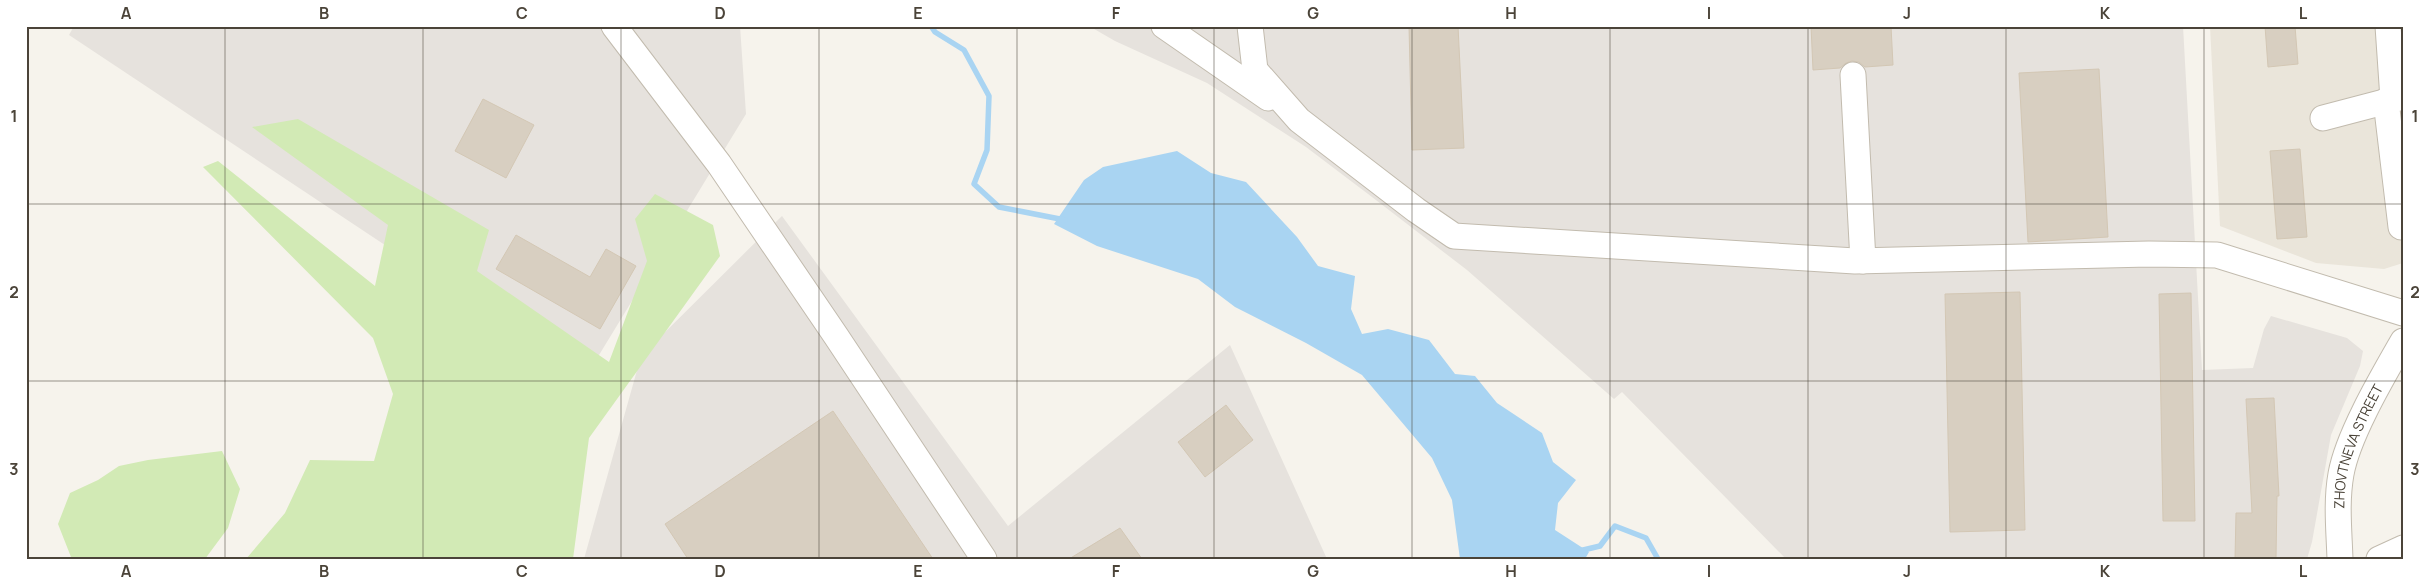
<svg xmlns="http://www.w3.org/2000/svg" width="2429" height="585" font-family="Manrope,sans-serif">
<rect width="100%" height="100%" fill="#f6f3ec"/>
<path fill="#eae5da" d="M2210 26H2403V263L2384 269 2316 263 2220 226Z"/>
<path fill="#e6e2dd" d="M74 26H740L746 114 585 378 69 35Z
M1089 26H2183L2202 370 2253 368 2264 329 2271 316 2347 338 2363 351 2360 366 2331 435 2312 542 2307 559H1786L1622 392 1614 399 1467 270 1372 197 1306 147 1207 83 1115 41Z
M782 216 1008 526 1230 345 1327 559H584L641 356Z"/>
<path fill="#d2eab5" d="M298 119 489 230 477 271 609 362 647 261 635 219 655 194 713 225 720 256 589 438 573 559H246L285 513 310 460 374 461 393 394 373 338 203 167 218 161 375 286 388 225 252 127Z
M222 451 240 489 228 528 205 559 71 557 58 524 70 493 98 480 119 466 148 460Z"/>
<path fill="#a9d4f2" d="M1177 151 1211 173 1246 182 1297 237 1318 266 1355 276 1351 309 1362 334 1388 329 1429 340 1455 374 1475 376 1497 403 1542 433 1553 462 1576 480 1558 503 1555 530 1589 552 1585 559H1460L1452 500 1432 458 1362 375 1306 343 1235 307 1198 279 1097 246 1054 224 1084 180 1103 167Z"/>
<g fill="none" stroke-linecap="round" stroke-linejoin="round">
<path stroke="#a9d4f2" stroke-width="5.5" d="M931 26 935 32 964 50 989 96 987 150 974 184 999 207 1065 220
M1579 551 1600 546 1615 526 1646 538 1658 559"/>
</g>
<path fill="#d8cfc1" stroke="#d3c7b4" d="M1409 26H1458L1464 148 1412 150Z
M1811 26H1891L1893 65 1865 67 1859 62 1852 61 1846 63 1840 68 1813 70Z
M2265 26H2295L2298 64 2268 67Z
M2099 69 2108 237 2028 242 2019 73Z
M483 99 534 125 506 178 455 151Z
M2300 149 2307 237 2277 239 2270 151Z
M516 235 590 277 606 249 636 266 600 329 496 269Z
M2020 292 2025 530 1950 532 1945 294Z
M2191 293 2195 521H2163L2159 294Z
M2274 398 2279 496H2277L2276 559H2235L2236 513H2252L2246 399Z
M1226 405 1253 440 1205 477 1178 442Z
M833 411 933 559H688L665 524Z
M1120 528 1142 559H1069Z"/>
<g fill="none" stroke-linecap="round" stroke-linejoin="round">
<g stroke="#c2bbae" stroke-width="27">
<g id="minor">
<path d="M614 26 719 164 836 336 984 559"/>
<path d="M1164 26 1268 98"/>
<path d="M1250 26 1255 70 1299 120 1416 210 1454 236 1855 261 2149 254 2217 255 2403 313"/>
<path d="M2388 26 2393 99"/>
<path d="M1853 75 1863 261"/>
<path d="M2386 101 2401 227"/>
<path d="M2323 118 2403 97"/>
<path id="s1" d="M2340 559C2339 530 2336 502 2341 474 2348 435 2383 376 2403 341"/>
<path d="M2379 559 2403 548"/>
</g>
</g>
<use href="#minor" stroke="#fff" stroke-width="25"/>
</g>
<path fill="none" stroke="#4b4439" stroke-width="1" stroke-opacity="0.55" d="M225 26V559M423 26V559M621 26V559M819 26V559M1017 26V559M1214 26V559M1412 26V559M1610 26V559M1808 26V559M2006 26V559M2204 26V559M26 204H2403M26 381H2403"/>
<g text-anchor="middle" dominant-baseline="central" stroke-width="4" stroke-linejoin="round" paint-order="stroke">
<g font-size="14" fill="#4b4439" stroke="#fff">
<text stroke="none"><textPath href="#s1" startOffset="116">ZHOVTNEVA STREET</textPath></text>
</g>
</g>
<rect width="2429" height="585" fill="none" stroke="#ffffff" stroke-width="55"/>
<rect x="28" y="28" width="2374" height="530" fill="none" stroke="#4b4439" stroke-width="2"/>
<g font-size="16" text-anchor="middle" font-weight="bold" fill="#4b4439">
<text x="126" y="19">A</text>
<text x="324" y="19">B</text>
<text x="522" y="19">C</text>
<text x="720" y="19">D</text>
<text x="918" y="19">E</text>
<text x="1116" y="19">F</text>
<text x="1313" y="19">G</text>
<text x="1511" y="19">H</text>
<text x="1709" y="19">I</text>
<text x="1907" y="19">J</text>
<text x="2105" y="19">K</text>
<text x="2303" y="19">L</text>
<text x="14" y="122">1</text>
<text x="2415" y="122">1</text>
<text x="14" y="298">2</text>
<text x="2415" y="298">2</text>
<text x="14" y="475">3</text>
<text x="2415" y="475">3</text>
<text x="126" y="577">A</text>
<text x="324" y="577">B</text>
<text x="522" y="577">C</text>
<text x="720" y="577">D</text>
<text x="918" y="577">E</text>
<text x="1116" y="577">F</text>
<text x="1313" y="577">G</text>
<text x="1511" y="577">H</text>
<text x="1709" y="577">I</text>
<text x="1907" y="577">J</text>
<text x="2105" y="577">K</text>
<text x="2303" y="577">L</text>
</g>
</svg>
